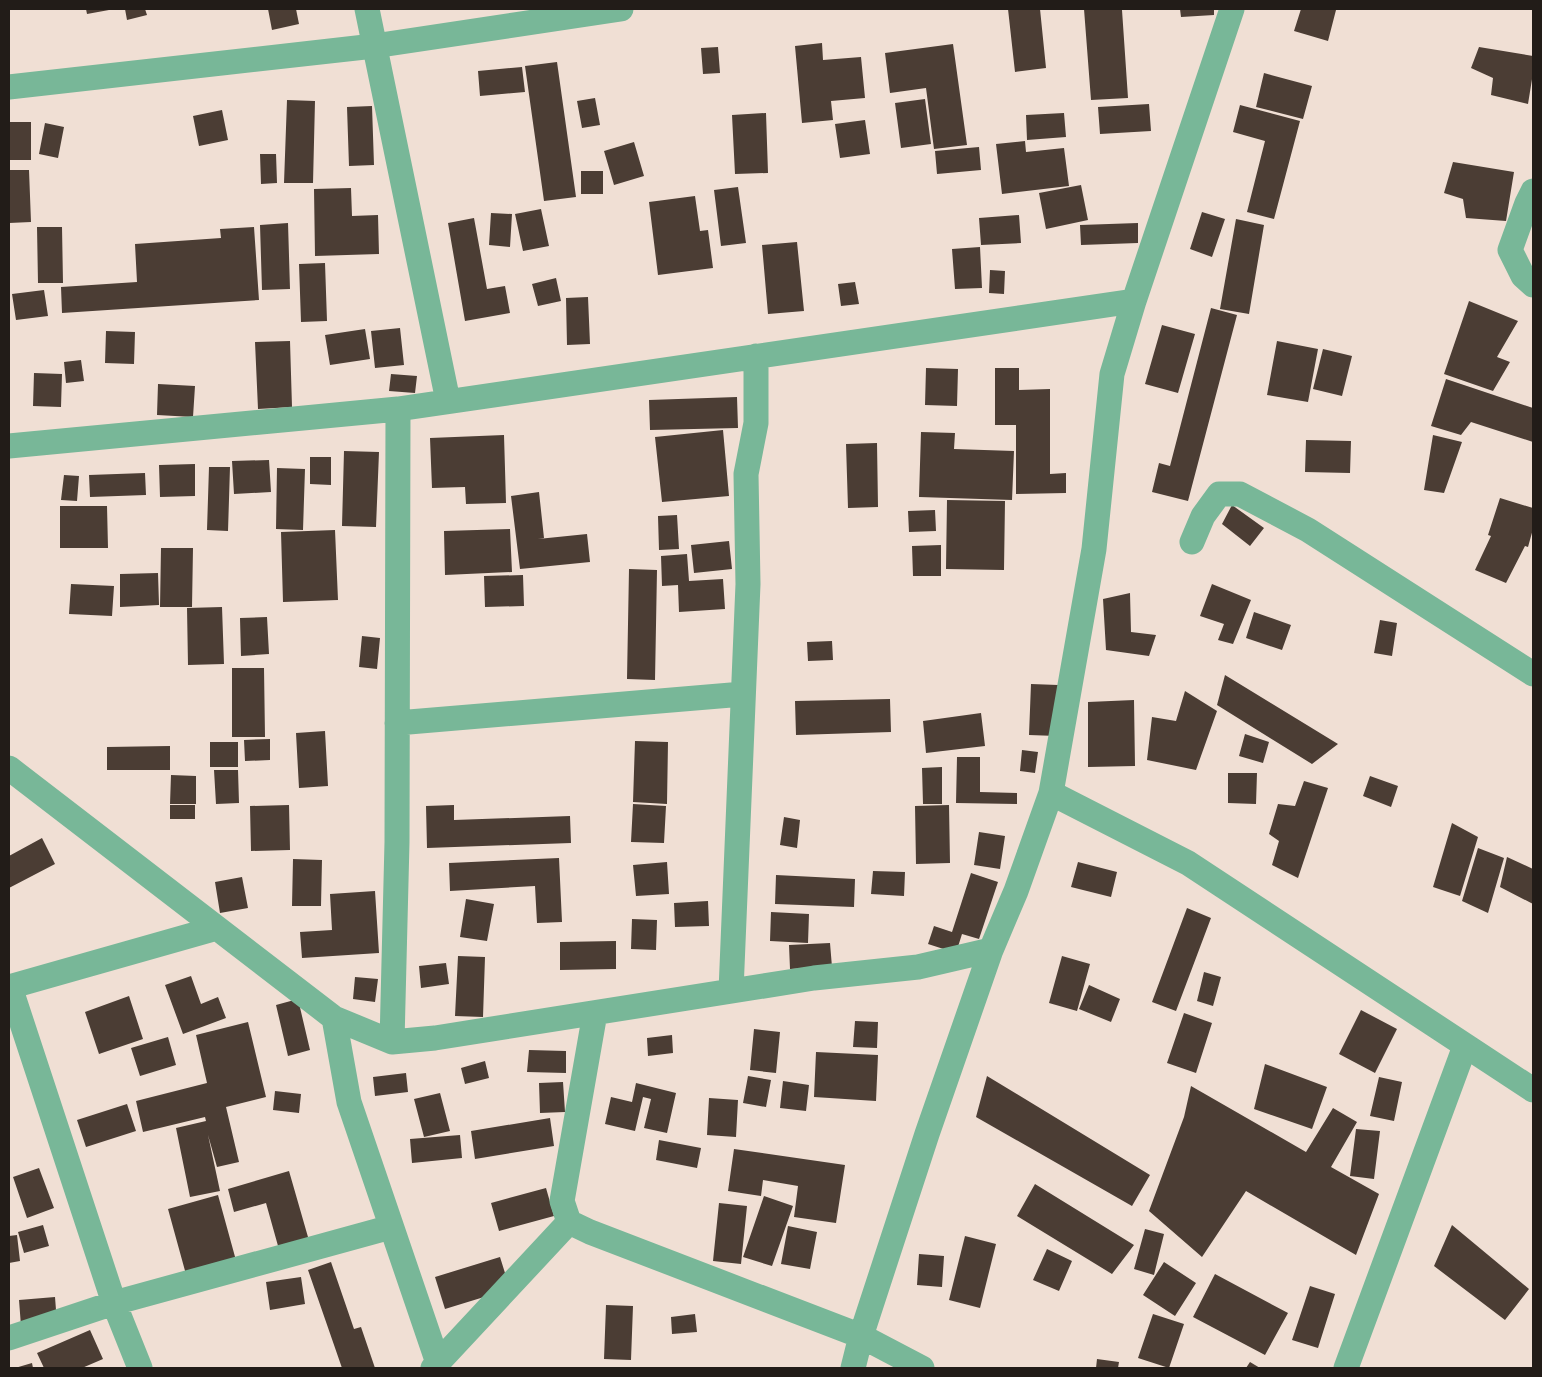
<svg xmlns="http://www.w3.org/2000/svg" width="1542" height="1377" font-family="'Asap Condensed',sans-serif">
<rect width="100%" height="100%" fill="#f0dfd4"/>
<path fill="#4b3d34" d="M86 9H109V10L87 14Z
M125 9H145L147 15 127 20Z
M268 9H296L299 24 272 30Z
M1008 9H1040L1046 68 1015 72Z
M1084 9H1125V10H1122L1128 98 1091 100Z
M1180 9H1214V15L1181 17Z
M1301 9H1331L1336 10 1328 41 1294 31Z
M822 43 823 60 861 57 865 98 831 101 833 120 802 123 795 46Z
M953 44 967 145 934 149 926 88 890 93 885 53Z
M718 47 720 73 703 74 701 48Z
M1479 47 1533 56V73L1528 104 1491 95 1493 78 1471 68Z
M557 62 576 197 544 201 525 66Z
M522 67 525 92 480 96 478 71Z
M1264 73 1312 86 1303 119 1256 107Z
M595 98 600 125 582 128 577 101Z
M925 99 931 144 901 148 895 103Z
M287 100 315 101 313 183H284Z
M1149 104 1151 131 1100 134 1098 107Z
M1240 105 1300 121 1274 219 1247 212 1265 141 1233 132Z
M372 106 374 165 349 166 347 107Z
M222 110 228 140 199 146 193 116Z
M766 113 768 173 735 174 732 115Z
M1064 113 1066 137 1027 140 1026 115Z
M865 120 870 154 840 158 835 124Z
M9 122H31V160H9Z
M45 123 64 127 58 158 39 154Z
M1025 141 1026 152 1064 148 1069 186 1002 194 996 144Z
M634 142 644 176 614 185 604 151Z
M979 147 981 170 937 174 935 151Z
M260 154H276L277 183 261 184Z
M1453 162 1514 172 1506 221 1466 218 1463 199 1444 193Z
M9 170H29L31 222 9 223Z
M581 171H603V194H581Z
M1081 185 1088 220 1046 229 1039 193Z
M738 187 746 243 721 246 714 190Z
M351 188 352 216 378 215 379 254 315 256 314 189Z
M695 196 700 231 708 230 713 268 658 275 649 202Z
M541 209 549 246 523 251 515 214Z
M1202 212 1225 219 1212 257 1190 249Z
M491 213 512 214 510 247 489 245Z
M1019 215 1021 243 981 245 979 218Z
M474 218 487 289 505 286 510 313 465 321 448 223Z
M1236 219 1264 225 1249 314 1220 309Z
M288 223 290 289 262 290 260 225Z
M1138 223V243L1081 245 1080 225Z
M37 227H62L63 283H38Z
M254 227 259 300 62 313 61 287 137 282 135 244 221 238 220 229Z
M797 242 804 311 768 314 762 245Z
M980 247 982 288 955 289 952 249Z
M325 263 327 321 301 322 299 264Z
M990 270 1005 271 1004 294 989 293Z
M556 278 561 301 538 306 532 284Z
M855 282 859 304 841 306 838 284Z
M44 290 48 316 16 320 12 294Z
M588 297 590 344 567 345 566 298Z
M1469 301 1518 321 1497 357 1510 362 1493 391 1444 374Z
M1211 308 1237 315 1188 501 1152 492 1159 463 1170 466Z
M1162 325 1195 334 1178 393 1145 384Z
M400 328 404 365 375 368 371 331Z
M365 329 370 359 330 365 325 335Z
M106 331 135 332 134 364 105 363Z
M290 341 292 407 258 409 255 342Z
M1277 341 1318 349 1308 402 1267 395Z
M1323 349 1352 356 1342 396 1313 389Z
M81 360 84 381 66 383 64 362Z
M926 368 958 369 957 406 925 405Z
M995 368H1019V390L1050 389V474L1066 473V493L1016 494V425H995Z
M34 373 62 374 61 407 33 406Z
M391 374 417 376 415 393 389 391Z
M1446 379 1533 408V442L1471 422 1461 435 1431 426Z
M158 384 195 386 193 417 157 415Z
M737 397 738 428 650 430 649 400Z
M723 430 729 496 662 502 655 437Z
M921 432 955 433 954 449 1014 451 1012 500 919 497Z
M504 435 506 503 466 504 465 487 432 488 430 438Z
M1433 435 1462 442 1444 493 1424 490Z
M1306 440 1351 441 1350 473 1305 472Z
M877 443 878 507 848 508 846 444Z
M344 451 379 452 376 527 342 526Z
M310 457H331V485L310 484Z
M269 460 271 492 234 494 232 461Z
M195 464V496L160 497 159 465Z
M209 467H230L228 531 207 530Z
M277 468 305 469 303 530 276 529Z
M145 473 146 495 90 497 89 475Z
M64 475 79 476 77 501 61 500Z
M539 492 544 538 538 539 587 534 590 562 520 569 511 496Z
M1500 498 1533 508V529L1528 547 1525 546 1506 583 1475 570 1491 536 1488 535Z
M947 500 1005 501 1004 570 946 569Z
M1232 505 1264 528 1250 546 1222 524Z
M60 506H107L108 548H60Z
M935 510 936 531 909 532 908 511Z
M677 515 679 549 659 550 658 516Z
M510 529 512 572 445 575 444 531Z
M335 530 338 600 283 602 281 532Z
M729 541 732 569 694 573 691 545Z
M941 545V576H913L912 546Z
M161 548H193L192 607H160Z
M687 554 689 581 723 579 725 609 679 612 678 585 662 586 661 556Z
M629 569 657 570 655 680 627 679Z
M158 573 159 605 120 607V574Z
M523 575 524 606 485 607 484 576Z
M71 584 114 586 112 616 69 614Z
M1212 584 1251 600 1233 644 1218 640 1224 624 1200 616Z
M1130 593 1131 632 1156 635 1149 656 1106 650 1103 599Z
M222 607 224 664 188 665 187 608Z
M1254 612 1291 625 1282 650 1246 638Z
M267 617 269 654 241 656 240 618Z
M1380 620 1397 623 1392 656 1374 653Z
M362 636 380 638 377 669 359 667Z
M832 641 833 660 808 661 807 642Z
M232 668H264L265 737H232Z
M1225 675 1338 744 1312 764 1217 705Z
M1031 684 1058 685 1057 736 1029 735Z
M1185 691 1217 711 1196 770 1147 760 1152 717 1176 721Z
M890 699 891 732 796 735 795 701Z
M1134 700 1135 766 1088 767V702Z
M981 713 985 746 926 753 923 721Z
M325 731 328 786 299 788 296 733Z
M1245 734 1269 742 1263 763 1239 756Z
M270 739V760L245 761 244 740Z
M635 741 668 742 667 804 633 802Z
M210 742H238V767H210Z
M170 746V770H107V747Z
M1022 750 1038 752 1035 773 1020 771Z
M957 757H980V792L1017 793V804L956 803Z
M942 767V804H923L922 768Z
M214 770H238L239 803 216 804Z
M1228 773H1257L1256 804 1228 803Z
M171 775 196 776V804H170Z
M1370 776 1398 786 1391 807 1363 796Z
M1304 781 1328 788 1298 878 1272 865 1279 841 1269 834 1278 804 1295 806Z
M633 804 666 806 664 843 631 842Z
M170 805H195V819H170Z
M289 805 290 850 251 851 250 806Z
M454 805V820L570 816 571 843 427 848 426 806Z
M949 805 950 863 916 864 915 806Z
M784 817 800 820 797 848 780 845Z
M1452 823 1478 837 1460 896 1433 887Z
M979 832 1005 836 1000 869 974 865Z
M42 838 55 864 9 888V856Z
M1478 848 1504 858 1488 913 1462 901Z
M1507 857 1533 869V904L1500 887Z
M559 858 562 922 537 923 535 886 450 891 449 863Z
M293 859 322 860 321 906H292Z
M667 862 669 894 636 896 633 865Z
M1078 862 1117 872 1111 897 1071 887Z
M873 871 905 872 904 896 871 894Z
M971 873 998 882 979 939 962 934 956 953 928 944 934 926 952 932Z
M776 875 855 879 854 907 775 904Z
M242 877 248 908 220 913 215 882Z
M375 891 379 953 302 958 300 932 332 930 330 894Z
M466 899 494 904 487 941 460 937Z
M708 901 709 926 675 927 674 903Z
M1187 908 1211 918 1176 1011 1152 1002Z
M771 912 809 914 808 943 770 941Z
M632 919 657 920 656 950 631 949Z
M616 941V969L560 970V942Z
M830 943 832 967 790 969 789 945Z
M458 956 485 957 483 1017 455 1016Z
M1062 956 1090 964 1077 1011 1049 1003Z
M446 963 449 984 421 988 419 966Z
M1204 972 1221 977 1213 1006 1197 1001Z
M191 976 201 1004 218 997 226 1018 183 1034 165 985Z
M355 977 378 979 375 1002 353 999Z
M1089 985 1120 999 1111 1022 1079 1009Z
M129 996 143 1039 99 1054 85 1012Z
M298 999 310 1050 288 1056 276 1005Z
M1361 1010 1397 1029 1375 1073 1339 1054Z
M1184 1013 1212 1023 1196 1073 1167 1063Z
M855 1021 878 1022 877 1048 853 1047Z
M248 1022 266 1097 226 1107 239 1162 217 1167 208 1135 220 1191 190 1197 176 1128 206 1121 205 1117 143 1132 136 1101 207 1083 196 1035Z
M754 1029 780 1032 776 1073 750 1070Z
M672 1035 673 1053 648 1056 647 1038Z
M168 1037 176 1065 140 1076 131 1048Z
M529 1050 566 1051V1073L527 1072Z
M816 1052 878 1055 876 1101 814 1097Z
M485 1061 489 1078 465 1084 461 1068Z
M1265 1064 1327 1087 1312 1129 1254 1109Z
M406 1073 408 1092 375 1096 373 1077Z
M748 1076 771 1080 766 1107 743 1103Z
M987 1076 1150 1175 1132 1206 976 1117Z
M1379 1077 1402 1082 1394 1121 1370 1116Z
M783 1081 809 1085 806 1111 780 1108Z
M563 1082 565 1112 540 1113 539 1083Z
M636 1083 676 1093 667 1133 644 1128 651 1099 643 1097 635 1131 605 1124 611 1097 632 1102Z
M1191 1086 1306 1152 1333 1108 1357 1122 1331 1167 1379 1194 1356 1255 1246 1191 1202 1257 1149 1211 1184 1117Z
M275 1091 301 1094 299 1113 273 1110Z
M440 1093 450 1131 424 1137 414 1099Z
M709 1098 738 1100 736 1137 707 1135Z
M127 1104 136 1131 86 1147 77 1120Z
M550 1118 554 1146 475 1159 471 1131Z
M1356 1129 1380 1131 1374 1179 1350 1176Z
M460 1135 462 1158 412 1163 410 1139Z
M659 1140 701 1148 697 1168 656 1160Z
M734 1149 845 1165 836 1223 794 1217 798 1186 763 1180 761 1196 728 1191Z
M39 1168 54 1208 27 1218 13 1177Z
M289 1171 310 1244 280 1253 266 1203 234 1212 228 1189Z
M1035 1184 1134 1245 1112 1274 1017 1216Z
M546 1188 554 1216 499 1231 491 1203Z
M218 1195 237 1264 187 1278 168 1209Z
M764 1196 793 1206 772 1266 743 1257Z
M719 1203 747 1206 741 1264 713 1261Z
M43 1225 49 1246 24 1253 18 1232Z
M1452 1225 1529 1289 1505 1320 1434 1266Z
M788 1226 817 1232 810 1269 781 1264Z
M1145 1229 1164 1234 1154 1275 1134 1269Z
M17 1235 20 1261 9 1263V1236Z
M965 1236 996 1244 980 1308 949 1300Z
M1047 1249 1072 1261 1059 1291 1033 1280Z
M919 1254 944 1256 942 1287 917 1285Z
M500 1257 510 1289 445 1309 435 1277Z
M331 1262 354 1329 361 1327 375 1368H342L308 1270Z
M1164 1262 1196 1283 1175 1316 1143 1295Z
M1215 1274 1288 1313 1265 1355 1193 1317Z
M301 1277 305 1304 270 1310 266 1282Z
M1310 1286 1335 1294 1318 1348 1292 1340Z
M55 1297 57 1323 21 1326 19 1300Z
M606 1305 633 1306 631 1360 604 1359Z
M695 1314 697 1332 672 1334 671 1317Z
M1153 1314 1184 1324 1169 1368 1138 1358Z
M90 1330 103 1359 82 1368H44L37 1353Z
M1097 1359 1119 1362 1118 1368H1096Z
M1250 1362 1260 1368H1246Z
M32 1363 33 1368H15Z"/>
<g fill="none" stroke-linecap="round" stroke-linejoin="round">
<path stroke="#78b798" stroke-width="25" d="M367 9 448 401
M9 87 374 46 621 9
M1533 191 1527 203 1510 250 1523 276 1533 285
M9 446 398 409 1134 301
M1192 542 1203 516 1219 494H1240L1308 530 1533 674
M397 723 743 694
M9 768 334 1018 392 1042 435 1038 814 978 918 967 991 950
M1051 793 1188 863 1533 1090
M9 987 217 928
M10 987 114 1303 140 1368
M731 991 748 584 746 474 756 423V356
M595 1013 562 1201 569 1222 590 1232 861 1336 922 1368
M334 1018 349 1102 438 1363
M392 1042 397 842 398 409
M9 1338 114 1303 391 1227
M433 1368 569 1222
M853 1368 861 1336 927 1134 991 950 1016 891 1051 793 1094 549 1112 374 1134 301 1232 9
M1346 1368 1465 1046"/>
</g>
<rect width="1542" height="1377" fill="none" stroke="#221c18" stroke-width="20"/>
</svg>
